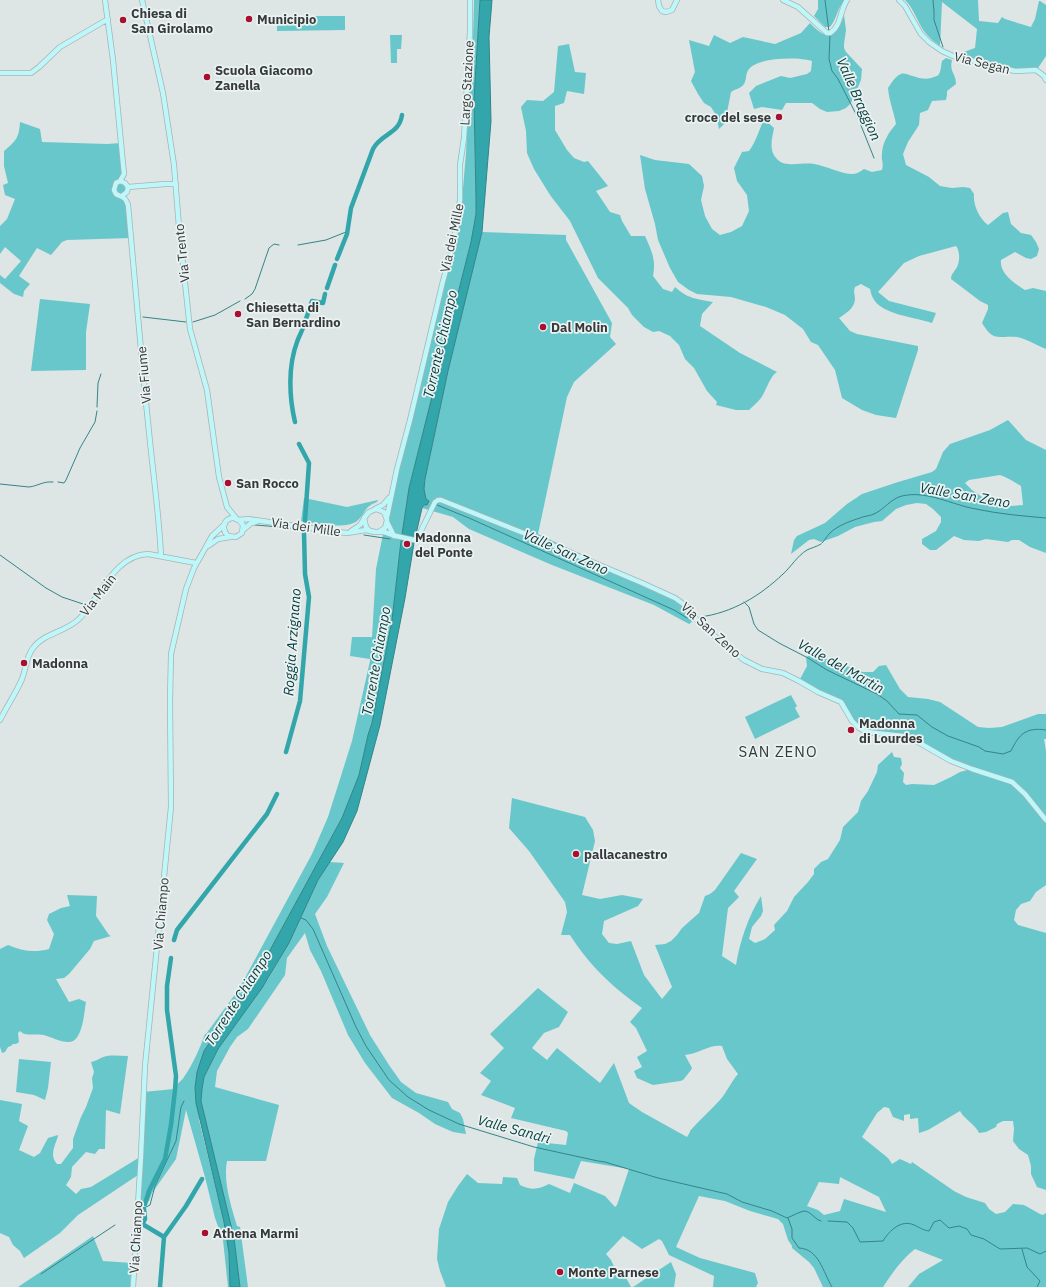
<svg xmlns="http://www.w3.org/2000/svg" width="1046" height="1287" font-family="'IBM Plex Sans',sans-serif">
<rect width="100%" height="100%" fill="#dde5e5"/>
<path fill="#68c7cb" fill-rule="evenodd" d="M474 0H480L474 99 476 198V214L471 242 409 488 401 541 392 620 372 723 368 735 359 775 342 818 263 963 204 1051 197 1072 199 1120 224 1222 229 1253 230 1287H228L223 1240 215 1218 205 1177 186 1110 176 1159 152 1193 149 1201 136 1209 138 1175 78 1215 60 1233 24 1258 20 1251 13 1245 9 1237 0 1233V1100L22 1104 19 1121 28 1126 19 1150 34 1157 40 1153 48 1138 58 1135V1136C55 1146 49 1155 57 1164H61L73 1148V1139L81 1117 86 1107 93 1088 92 1078 94 1072 91 1062C97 1061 101 1057 107 1056 114 1055 121 1056 128 1056L120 1114 106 1110 105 1149H99L95 1154 86 1152 72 1167 71 1177 66 1185 76 1194 81 1189 91 1187 140 1157 143 1092 174 1089C176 1083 181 1082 184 1077 193 1064 200 1048 205 1034H206L239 989 312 854 328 817 352 741 370 661V659L350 656 352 637H372L376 569 382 539 397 469 410 420 462 200 466 153 470 70 473 36Z
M818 0H845C837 8 837 19 830 27H825L814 16 818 9Z
M905 0H978L979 21 998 23 1002 17 1005 19 1031 27 1035 19 1039 1H1040L1046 5V56L1036 71C1027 66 1023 70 1014 69 995 66 977 59 958 54L975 48 977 29 942 2 940 46C933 41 926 35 922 28 916 18 913 8 905 0Z
M844 15 846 30 844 44V48L846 52 862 69 861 80 851 103 846 108 839 111 827 112 820 109 812 103H786L782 110 762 107 754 109 749 93 756 86 781 76 790 78 807 74 811 71 812 61C798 57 759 57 749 69 745 74 747 79 744 84 742 88 735 89 731 92L725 123 719 129 716 115 711 107 704 103 698 94 691 81 695 72 689 40 709 46 714 35 730 43 743 37 775 44 801 33 810 23C828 42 836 39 844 15Z
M277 16H345V30L277 31Z
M390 35H402L401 49H397V63H391Z
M569 44 575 72 586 73 584 94 567 91 564 103 555 106V130L567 150 574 158 584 162 588 161 608 186 596 191 610 212 620 215 622 221 631 236H645C652 252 656 259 653 276L663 289 672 292 675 287C688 299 697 299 713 302L702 314 700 326 740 353 777 372C770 376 766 391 761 398 758 402 753 406 749 410H736L716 405 717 402 707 391 694 368 685 359 679 345 670 336 659 331 653 332 644 327 632 315 628 308 598 278 570 221 550 195 534 169 527 153 526 131 521 107 527 100 543 101 554 92 558 46Z
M946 58 952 60C949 72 956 73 956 84L947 91V95L946 100 932 101 928 110 920 113 919 125 908 142 903 154 906 165 929 177 940 186 952 188 963 187 970 188 974 194C973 205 979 218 988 225L1003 213 1008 212 1011 224 1021 233 1031 235 1036 242 1039 249 1037 256 1031 259 1026 258 1015 252 1001 260C999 273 1015 284 1025 290L1033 288 1046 291V349C1038 346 1025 338 1017 337 998 335 994 343 982 323L988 309V305L980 301 951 279C951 274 955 271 957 267 960 261 960 251 956 246L919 256 904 263 878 292 889 301 936 313 932 323C916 317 881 315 873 298 871 295 871 292 870 289L861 284 855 287C853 292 855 294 855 299 855 308 845 314 839 318L850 331 857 334 918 346V350L896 418 876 415 862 410 842 398 835 370 818 345 811 342 803 329 785 315 766 307 731 297 697 294 689 290 678 282 670 268 658 240 655 224 645 189 640 155 655 160 689 164 702 176 704 186 701 200 705 216 712 229 720 235 731 232 742 226 749 211 747 195 737 181 734 168 742 152 749 151C756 142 759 130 764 119L774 128C772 139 768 151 778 160 787 168 803 162 814 164 827 166 840 174 853 174 857 174 861 171 864 169L872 172 882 170C884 162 881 161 882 154 882 143 889 132 896 124 894 112 889 101 888 88 891 84 895 76 901 74 906 71 921 83 934 77 936 76 938 76 939 74 941 71 941 65 942 61Z
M20 122 40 129 42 142 107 144 121 143 130 238 67 240 62 242 51 255 37 248 19 276 30 284 24 291 23 297 14 294 0 283V275L5 279 21 261 5 247 0 254V226L7 219 15 199 5 195 3 185 8 183 4 166V151C16 141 19 138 20 122Z
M482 232 566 235V240L612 323 610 337 616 344 574 382 567 397 538 534 675 598 689 608 696 619 689 624 654 605 552 565 469 529 453 517 422 508 429 501 426 499 424 489 425 479 448 371Z
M40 299 90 304 86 332V370L31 371Z
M1008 420 1026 440 1046 450V553L1030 547 1019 540H1012L1008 542 986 539 979 541 964 540 954 536 936 550H930L922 544V539L936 531 941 522V517L933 509 926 504 917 503 906 505 896 509 882 521 874 522 855 527 838 536 821 542 814 539 809 540 791 554 794 540 797 536 825 523 847 504 862 494 895 483 932 472 936 469 943 452 950 444 990 430ZM1000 475C1007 477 1014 482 1021 486L1023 505 1010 506 985 499 972 490 965 483 969 480Z
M304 498 347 507 378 500 377 502C363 507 366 514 357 521 345 530 315 523 301 521Z
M813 654 863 672H873L879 666 886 665 900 689 908 697 928 699 940 702 978 727 989 728 1002 727 1038 714H1046V739H1044L1046 751V885L1036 892 1030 901 1021 904 1016 910 1014 920 1018 925 1046 933V1190L1037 1187 1031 1174V1166L1028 1155 1019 1149 1013 1141 1014 1129 1013 1121H1003L997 1124 996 1127 986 1132 979 1133C975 1124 965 1120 960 1111L928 1130 919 1133 918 1118 910 1119V1114L904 1115V1121L893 1117 889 1108 884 1107 877 1113 862 1137 888 1158 892 1164 900 1159 911 1164 912 1162 954 1191 966 1197 985 1203 989 1209 996 1214 1005 1212 1013 1204 1024 1205 1040 1214 1043 1215 1046 1213V1287H908L919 1274 943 1260 915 1249C902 1259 892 1273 883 1287H823L814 1268 809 1262 792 1248V1246L788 1240 783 1224 778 1219 750 1211 725 1201 699 1196 676 1247 700 1258 755 1273 758 1283 756 1287H713L714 1276 669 1255 662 1241 659 1239 642 1249 623 1236 606 1254 611 1260 616 1271 624 1274 631 1287H446L440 1271 437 1259 439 1229 448 1202 458 1186 467 1174 478 1183 502 1184 503 1177 517 1178 520 1185C530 1190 538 1190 549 1184L570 1193 574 1183 605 1196 615 1207 617 1205 629 1169 581 1161 574 1179 534 1171V1159L538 1142 566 1145 568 1133 566 1131 511 1118 515 1108 481 1095 491 1081 480 1073 504 1048 490 1034 538 988 568 1012 559 1027 544 1033 532 1048 547 1060 557 1048 600 1083 614 1063 629 1103 642 1112 687 1137 690 1132V1131C699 1120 711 1110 720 1100 727 1092 731 1082 738 1074L727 1059 722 1046C710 1044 698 1054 685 1055L692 1068 691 1070 683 1080 680 1081 653 1085 637 1078 634 1071 642 1067 637 1057 647 1051 636 1028 630 1022 642 1008C612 987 590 966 570 935H561L567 912 565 902 529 851 509 828 512 798 585 817 593 830 595 841 582 895 600 899 622 895 643 899 638 906 604 921 602 934 609 943 617 944 631 941 644 975 662 999 672 987 655 945 665 944 671 941 677 935 682 928 699 913 705 896 710 894 715 890 741 853 757 859 734 891 739 897 728 908 722 956 736 965C740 941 748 917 761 896L763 911 761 916 752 927 749 939 755 943 765 939 775 930 774 925 787 911 794 897 808 882 814 874V869L821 862 828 859 840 840 843 827 858 812 861 801 868 791 877 772 878 765 892 752 894 757 901 758 902 764 900 768 904 773 903 782 906 785 912 784 934 785 951 777 960 772 971 769 903 736 871 733 859 728 844 705 799 681 807 666 806 657ZM840 1177 879 1197 886 1212 844 1199 840 1211 824 1215 818 1210 807 1206 819 1182 839 1184Z
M791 695 797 706 795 708 800 717 755 739 745 717Z
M330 862 344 863 327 897 315 914 327 946 370 1035 389 1065 401 1082 416 1093 448 1102 452 1109 460 1113 463 1119 466 1134 453 1132 435 1124 419 1113 392 1098 365 1063 348 1035 321 971 310 950 305 933 287 958 285 975 248 1029 237 1037 230 1047 217 1071 215 1087 279 1105 266 1161H227C223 1181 231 1206 237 1226L240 1227 248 1287H240L234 1238 201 1101 202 1089 204 1077 218 1049 268 979 289 943 318 880Z
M67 895 97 896 96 916 109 935 111 936 94 941 90 949 69 974 64 978 56 979 69 1002 79 999 86 1002C84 1012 83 1043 68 1042 60 1042 51 1037 44 1035 37 1033 25 1037 20 1031L18 1033 19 1042 16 1044H13L11 1046 8 1047 5 1052 2 1053 0 1047V949L8 945C22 951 34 953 49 949L54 934 47 920 49 914 61 908 70 906Z
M19 1059 51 1062 48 1088 45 1100 34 1095 16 1092Z
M93 1236 103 1261 132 1263 130 1287H18L45 1269Z
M671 1262 676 1274 674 1287H633Z"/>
<path fill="#32a6aa" stroke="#348588" d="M480 0H492L489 37 491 121 482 232 448 371 425 479 424 489 426 499 429 501 427 505H424L422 508 414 543 405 598 380 725 357 811 343 842 318 880 289 943 262 988 218 1049 204 1077 202 1089 201 1101 234 1238 240 1287H230L229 1253 224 1222 196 1103 195 1088 197 1072 204 1051 263 963 342 818 359 775 368 735 372 723 392 620 401 541 409 488 471 242 476 214V198L474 99Z"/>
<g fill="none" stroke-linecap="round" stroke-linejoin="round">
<path stroke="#348588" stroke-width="1" d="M825 0 829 32
M933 0 934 11V20L943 47
M830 35 829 59 832 71 838 79 858 118 874 158
M298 245 326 240 346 232
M245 299 252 294 255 289 269 248 274 244 279 245
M143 317 186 322
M193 322 215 315 240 301
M97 407 98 383 101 374
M58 482 64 483 66 480 80 448 95 422 97 411
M0 484 29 487C38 486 43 481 53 482
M437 505 469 518 674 610 687 618
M255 525 292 528
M364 535 390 539
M822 543C825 540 827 536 830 533 837 526 850 521 860 518 864 516 870 516 874 514 885 509 890 499 902 496 927 490 952 505 976 509 999 514 1023 516 1046 518
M0 555 46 588 62 597 86 605
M744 602 749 607 754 624 758 630 779 643 808 658 827 670 877 694 887 701 899 714 917 715 932 727 948 736 979 747 985 751 1003 754 1011 751C1019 734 1026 727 1046 730
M700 617C732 613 760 596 783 574 791 567 797 556 807 550 811 548 816 547 821 544
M301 918 306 920 313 929 356 1027 366 1046 389 1080 408 1097 429 1110 459 1124 534 1147 598 1161 605 1162 658 1178 727 1194 742 1202 772 1211 787 1218C792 1216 799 1212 804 1211 811 1211 815 1220 821 1221
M142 1209 150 1205 155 1186 176 1141 181 1107 184 1101
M788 1218 792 1229V1238L799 1248C819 1249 823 1272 832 1287
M828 1221 847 1222 853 1228 860 1242 883 1241C889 1231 901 1219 914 1225 919 1227 922 1230 929 1231L934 1222 940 1220 949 1228 959 1226 967 1229 971 1235 984 1239 1000 1249 1027 1248 1040 1254 1046 1251
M1022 1249 1027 1267 1040 1281 1037 1287
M41 1274 115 1225"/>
<path stroke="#32a6aa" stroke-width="4.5" d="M337 259 347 234 351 208 373 149C381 133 399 135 402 115
M327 288 335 265
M305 322 312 301 323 303 325 294
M295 422C289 397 288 366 297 342 299 336 303 330 304 324
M299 444 309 463 305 521
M286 752 300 701 309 597 305 574 304 532
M174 940 177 930 267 814 277 794
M145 1204 149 1191 165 1159 171 1125 175 1090 176 1076 167 1010V986L171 958
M144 1209 145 1219 143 1223 144 1225 164 1237 160 1287
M164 1237 186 1206 202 1179"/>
<g stroke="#abb2b3" stroke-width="6">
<path id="secondary" d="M105 0 113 60 121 143 124 174 120 181
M142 0 163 93 174 165 179 227 190 329 207 390 219 477 227 507 236 518
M658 0 659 6 662 11 666 12 672 10 677 0
M783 0 798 7 827 33H830C841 27 840 10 847 0
M899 0 905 6 921 34 929 42 942 51 953 56 1015 71 1036 70 1044 76 1046 80
M0 73H31L39 67 60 47 108 19
M128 187 165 184H176
M122 196 127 192 128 187 125 183 120 181 116 183 114 190 116 194C123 198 125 196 128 205 135 281 141 356 149 432 153 473 159 514 161 556
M375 509 383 505 389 498
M387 517 397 469 410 420 443 281 454 242 460 200V165L464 138 470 31V0
M239 520 243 525 242 533 236 537 228 536C222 530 222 520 232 518 238 517 233 519 238 520 241 520 245 519 248 519L338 532 347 533 366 530 375 532H384L396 536 414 540 417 539 419 535 435 502 438 500H441L531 536 642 583 675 598 689 608 696 619 721 642 744 660 762 669 783 673 799 681 818 692 841 702 852 721 859 728 867 732 903 736 916 741 951 761 972 769 1012 782 1025 794 1046 820
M387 522 394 536
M243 530 250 524 258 521
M351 531 360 525 364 519
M370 531 366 527 364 518 369 512 376 509 384 512 387 520 385 528 380 531
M208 546 218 539 230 537
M0 720C7 706 16 693 22 679 26 669 26 657 33 648 44 633 66 632 79 619 100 598 114 555 148 554L196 563
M133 1287 141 1155 145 1066 171 807 170 701 171 654 186 589 194 568 212 536 225 524"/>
</g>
<use href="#secondary" stroke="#bef7f9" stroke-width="4.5"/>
</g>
<g fill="#a8102f" stroke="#eaf2f2" stroke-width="1.5">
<circle cx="249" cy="19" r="4"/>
<circle cx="123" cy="20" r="4"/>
<circle cx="207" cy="77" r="4"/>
<circle cx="779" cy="117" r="4"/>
<circle cx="238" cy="314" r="4"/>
<circle cx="543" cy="327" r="4"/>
<circle cx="228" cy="483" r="4"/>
<circle cx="407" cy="544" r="4"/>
<circle cx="24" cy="663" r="4"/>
<circle cx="851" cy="730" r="4"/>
<circle cx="576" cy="854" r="4"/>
<circle cx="205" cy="1233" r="4"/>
<circle cx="560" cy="1272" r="4"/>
</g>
<g text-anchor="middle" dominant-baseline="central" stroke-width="3.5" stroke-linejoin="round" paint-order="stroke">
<g font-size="13" font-weight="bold" fill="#37393a" stroke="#eaf2f2" text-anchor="start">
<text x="131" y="13">Chiesa di<tspan x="131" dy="15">San Girolamo</tspan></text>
<text x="257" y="19">Municipio</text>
<text x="215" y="70">Scuola Giacomo<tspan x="215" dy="15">Zanella</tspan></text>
<text x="771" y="117" text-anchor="end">croce del sese</text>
<text x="246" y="307">Chiesetta di<tspan x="246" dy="15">San Bernardino</tspan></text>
<text x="551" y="327">Dal Molin</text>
<text x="236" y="483">San Rocco</text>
<text x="415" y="537">Madonna<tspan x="415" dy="15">del Ponte</tspan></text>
<text x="32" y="663">Madonna</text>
<text x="859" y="723">Madonna<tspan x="859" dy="15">di Lourdes</tspan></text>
<text x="584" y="854">pallacanestro</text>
<text x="213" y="1233">Athena Marmi</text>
<text x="568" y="1272">Monte Parnese</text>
</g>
<g font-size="13" fill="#37393a" stroke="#eaf2f2">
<text transform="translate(982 63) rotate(14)">Via Segan</text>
<text transform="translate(467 83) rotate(-87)">Largo Stazione</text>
<text transform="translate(452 238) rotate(-78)">Via dei Mille</text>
<text transform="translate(182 253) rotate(-96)">Via Trento</text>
<text transform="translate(144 375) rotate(-95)">Via Fiume</text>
<text transform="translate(306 527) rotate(8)">Via dei Mille</text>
<text transform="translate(98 595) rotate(-52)">Via Main</text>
<text transform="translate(711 630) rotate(42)">Via San Zeno</text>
<text transform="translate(161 914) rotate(-85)">Via Chiampo</text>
<text transform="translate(136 1237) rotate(-87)">Via Chiampo</text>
</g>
<g font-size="14" font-style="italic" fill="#043a3c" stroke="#eaf2f2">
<text transform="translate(859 99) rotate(66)">Valle Braggion</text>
<text transform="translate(440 344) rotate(-77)">Torrente Chiampo</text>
<text transform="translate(965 495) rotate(10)">Valle San Zeno</text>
<text transform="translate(566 552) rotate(24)">Valle San Zeno</text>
<text transform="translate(292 642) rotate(-86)">Roggia Arzignano</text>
<text transform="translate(376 661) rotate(-80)">Torrente Chiampo</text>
<text transform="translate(841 666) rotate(29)">Valle del Martin</text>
<text transform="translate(238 998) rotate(-57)">Torrente Chiampo</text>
<text transform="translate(514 1129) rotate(15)">Valle Sandri</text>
</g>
<g font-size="15" letter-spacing="1" fill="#37393a" stroke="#eaf2f2">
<text x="778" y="751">SAN ZENO</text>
</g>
</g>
</svg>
